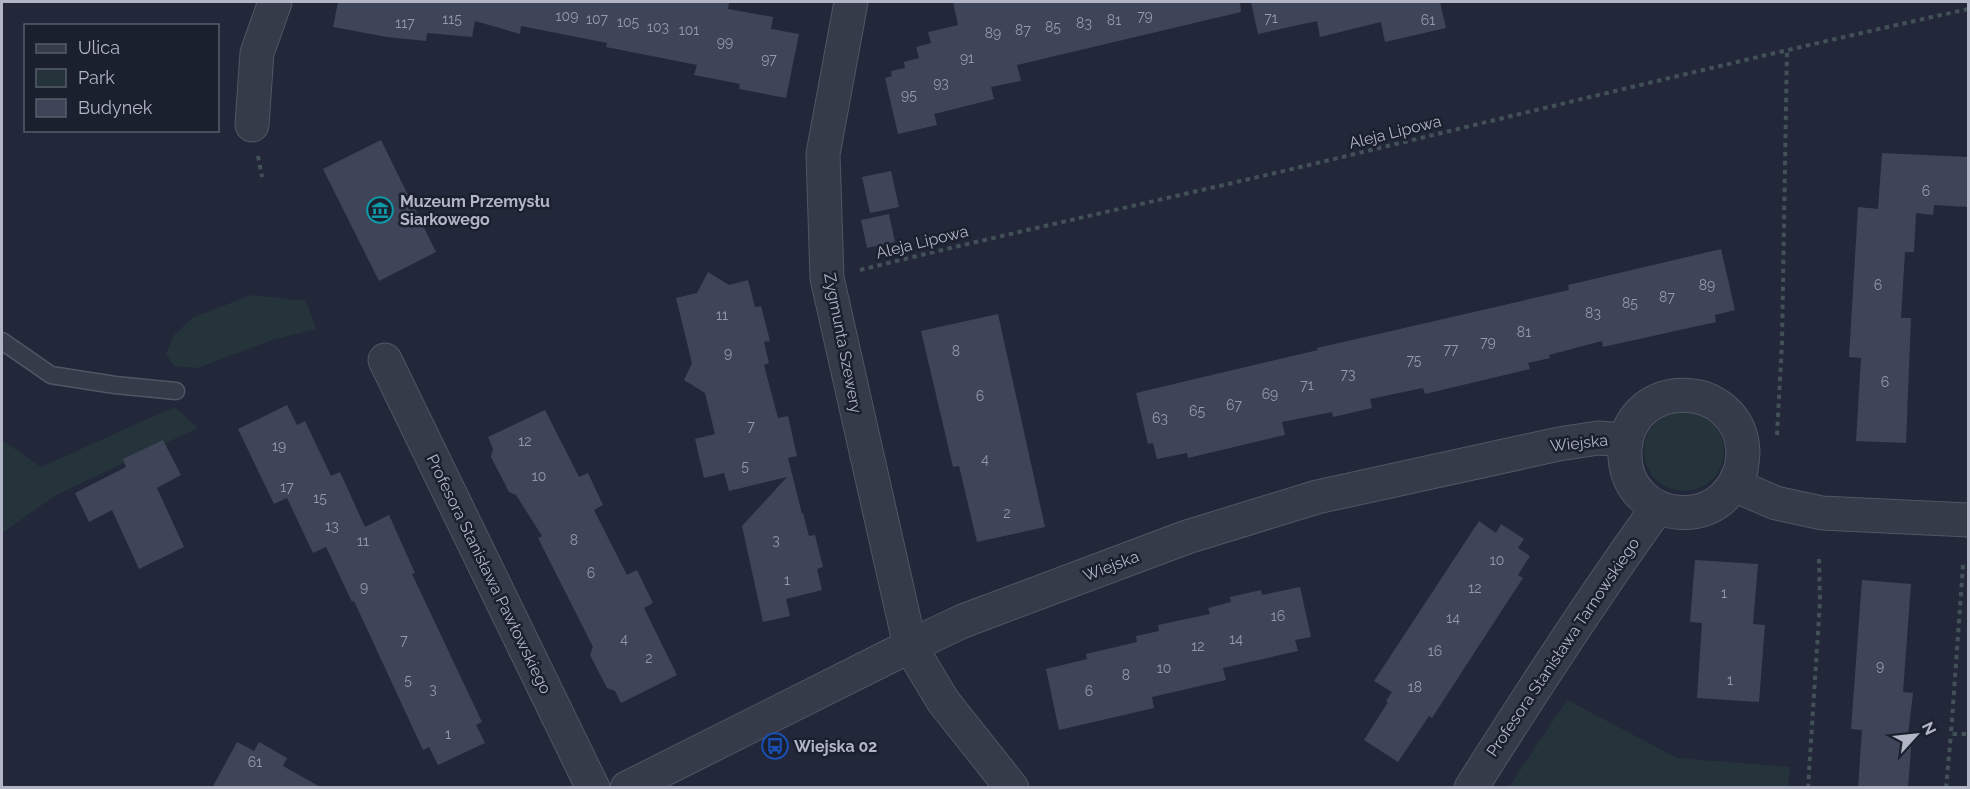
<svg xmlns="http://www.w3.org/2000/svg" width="1970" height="789" font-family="Raleway,sans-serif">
<rect width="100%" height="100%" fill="#222839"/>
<path fill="#24343a" d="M251 295 306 301 316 329 272 340 198 368 174 366 166 354 174 335 192 318Z
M174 407 198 428 56 495 2 533V440L41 467Z
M1644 451a40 40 0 1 1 80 0a40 40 0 1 1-80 0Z
M1567 700 1677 758 1790 767 1788 787H1509Z"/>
<path fill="#3e4559" d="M338 2H729L728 9 773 17 771 29 799 34 786 98 739 89 740 84 694 75 697 65 606 47 607 43 521 26 520 34 475 21 472 37 427 33 426 41 387 37 333 27Z
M953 2H1240L1241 12 1017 65 1021 81 991 87 994 99 934 114 937 125 898 134 885 78 892 76 891 71 905 68 904 62 919 58 916 47 931 43 928 32 958 25Z
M1251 2H1440L1446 28 1385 42 1381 22 1320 37 1317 21 1258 34Z
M381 140 436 252 379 281 323 169Z
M1882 153 1968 157V207L1934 205 1933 215 1916 213 1914 252H1905L1901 318H1911L1906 443 1856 441 1861 358 1849 357 1858 207 1878 209Z
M891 171 899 207 870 213 862 177Z
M889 214 895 242 867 248 861 220Z
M1721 249 1735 310 1715 315 1716 322 1603 347 1602 341 1549 355 1550 358 1528 363 1530 369 1425 394 1423 388 1370 399 1372 408 1333 417 1332 412 1282 422 1285 435 1188 458 1187 453 1157 459 1153 443 1148 444 1136 393 1318 350 1317 348 1569 290 1568 285Z
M708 272 729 285 748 280 755 307 761 306 770 341 764 342 769 363 764 365 778 418 788 416 797 456 788 458 802 514 803 513 809 536 815 535 823 567 817 569 822 590 786 599 790 616 763 622 742 526 787 477 729 491 724 473 704 478 695 439 715 434 705 393 684 380 692 363 676 298 697 293Z
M998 314 1045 527 977 542 959 466 953 467 921 331Z
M287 405 297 425 305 421 331 476 340 472 365 527 389 515 415 573 412 574 482 722 476 725 485 743 438 765 429 747 423 750 354 601 352 602 326 547 313 553 287 498 274 504 238 429Z
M545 410 579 477 588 473 603 505 594 510 627 575 637 570 653 603 644 608 677 675 621 703 615 691 607 688 590 655 593 647 538 538 542 536 516 495 509 492 491 457 493 449 488 437Z
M163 440 181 475 157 488 184 547 139 569 112 510 89 522 75 493 126 467 123 459Z
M1479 521 1496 533 1501 524 1524 539 1518 548 1530 556 1518 575 1523 578 1504 607 1432 718 1429 716 1398 762 1364 740 1388 702 1386 701 1392 692 1374 681Z
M1695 560 1758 564 1753 624 1765 625 1759 702 1697 698 1702 623 1690 622Z
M1862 580 1911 584 1903 692 1913 693 1908 735H1912L1908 788H1858L1862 730 1851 729Z
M1300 587 1311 637 1295 640 1298 651 1223 668 1226 680 1152 697 1154 708 1059 730 1046 669 1087 659 1086 654 1137 642 1136 636 1159 631 1158 625 1210 614 1208 608 1231 602 1230 597 1261 590 1262 595Z
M237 742 254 751 259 742 287 758 283 766 322 788H212Z"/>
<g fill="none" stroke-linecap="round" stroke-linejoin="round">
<g stroke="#515564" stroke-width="19">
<path id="service" d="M2 341 51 375 115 385 176 391"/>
</g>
<g stroke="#515564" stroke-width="35">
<path id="minor" d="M851 2 823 154 827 278 910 646 943 701 1012 788
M252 125 257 53 275 2
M385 360 593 788
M1741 469C1742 464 1743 457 1743 451 1739 378 1630 376 1625 449 1624 466 1629 484 1642 496 1663 517 1699 518 1722 499 1726 495 1730 490 1734 485L1776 503 1822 513 1968 520
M627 788 910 646 963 621 1187 537 1317 497 1559 444 1598 438 1626 440
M1471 788C1531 693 1592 598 1658 507"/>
</g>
<g stroke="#515564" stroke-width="35">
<path id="tertiary" d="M1734 485 1741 469"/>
</g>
<path stroke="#425158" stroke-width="4" stroke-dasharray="4.5 4.5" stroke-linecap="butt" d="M258 156 262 177
M860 270C1017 231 1176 197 1334 159 1545 108 1756 56 1968 9
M1777 435 1782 343 1787 49
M1963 565 1951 734H1968
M1808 788 1820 601 1819 559
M1946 788 1951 734"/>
<use href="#service" stroke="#363b4a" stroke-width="16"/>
<use href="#minor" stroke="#363b4a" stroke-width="33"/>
<use href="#tertiary" stroke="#363b4a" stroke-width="33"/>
</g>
<defs>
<g id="museum-ring" transform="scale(1.35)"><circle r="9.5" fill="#1b202e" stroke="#0f9aa8" stroke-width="1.5"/><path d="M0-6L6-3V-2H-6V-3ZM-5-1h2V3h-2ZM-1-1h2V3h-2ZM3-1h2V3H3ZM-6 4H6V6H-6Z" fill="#0f9aa8"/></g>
<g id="bus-ring" transform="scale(1.35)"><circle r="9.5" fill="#1b202e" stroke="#1a4fb4" stroke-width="1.5"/><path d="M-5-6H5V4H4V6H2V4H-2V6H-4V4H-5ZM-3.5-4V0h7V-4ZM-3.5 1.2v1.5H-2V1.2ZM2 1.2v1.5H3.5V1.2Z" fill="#1a4fb4"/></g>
</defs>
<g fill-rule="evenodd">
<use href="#museum-ring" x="380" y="210"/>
<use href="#bus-ring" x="775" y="746"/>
</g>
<g text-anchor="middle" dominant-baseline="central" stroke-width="5" stroke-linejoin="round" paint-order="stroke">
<g font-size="14" fill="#9499ab">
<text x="567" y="16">109</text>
<text x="1145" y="16">79</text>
<text x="1271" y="18">71</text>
<text x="452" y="19">115</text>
<text x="597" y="19">107</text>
<text x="1114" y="20">81</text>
<text x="1428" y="20">61</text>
<text x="628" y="22">105</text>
<text x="405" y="23">117</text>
<text x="1084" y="23">83</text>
<text x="658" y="27">103</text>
<text x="1053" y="27">85</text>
<text x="689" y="30">101</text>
<text x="1023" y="30">87</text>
<text x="993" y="33">89</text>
<text x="725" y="42">99</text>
<text x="967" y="58">91</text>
<text x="769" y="59">97</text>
<text x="941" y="83">93</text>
<text x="909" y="95">95</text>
<text x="1926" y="191">6</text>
<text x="1707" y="285">89</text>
<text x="1878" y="285">6</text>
<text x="1667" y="297">87</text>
<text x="1630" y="303">85</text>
<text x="1593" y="313">83</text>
<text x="722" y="315">11</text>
<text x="1524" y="332">81</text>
<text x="1488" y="342">79</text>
<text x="1451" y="349">77</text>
<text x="956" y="351">8</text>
<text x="728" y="353">9</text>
<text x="1414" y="360">75</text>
<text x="1348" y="374">73</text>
<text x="1885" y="382">6</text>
<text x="1307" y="385">71</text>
<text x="1270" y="394">69</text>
<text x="980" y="396">6</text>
<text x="1234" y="405">67</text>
<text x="1197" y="411">65</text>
<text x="1160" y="418">63</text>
<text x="751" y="426">7</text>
<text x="525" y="441">12</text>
<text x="279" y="446">19</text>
<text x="985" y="459">4</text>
<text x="745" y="466">5</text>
<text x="539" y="476">10</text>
<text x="287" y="487">17</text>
<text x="320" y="498">15</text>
<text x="1007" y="513">2</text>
<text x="332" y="526">13</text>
<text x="574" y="540">8</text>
<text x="776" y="540">3</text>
<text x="363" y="541">11</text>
<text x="1497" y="560">10</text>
<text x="591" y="573">6</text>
<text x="787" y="580">1</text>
<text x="364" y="587">9</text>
<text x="1475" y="588">12</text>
<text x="1724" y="593">1</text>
<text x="1278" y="616">16</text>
<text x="1453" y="618">14</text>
<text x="624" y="639">4</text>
<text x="1236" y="639">14</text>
<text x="404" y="640">7</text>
<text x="1198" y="646">12</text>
<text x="1435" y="651">16</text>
<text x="649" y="658">2</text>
<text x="1880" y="666">9</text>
<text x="1164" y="668">10</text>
<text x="1126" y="675">8</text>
<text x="408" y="680">5</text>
<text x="1730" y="680">1</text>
<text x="1415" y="687">18</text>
<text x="433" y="689">3</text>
<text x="1089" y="691">6</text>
<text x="448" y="734">1</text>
<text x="255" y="762">61</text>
</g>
<g font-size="16" fill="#b1b5c6" stroke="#1b202e">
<text transform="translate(1395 132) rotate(-14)">Aleja Lipowa</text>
<text transform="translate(922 242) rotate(-14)">Aleja Lipowa</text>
<text transform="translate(843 343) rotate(79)">Zygmunta Szewery</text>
<text transform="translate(1579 443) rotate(-6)">Wiejska</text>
<text transform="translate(1111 566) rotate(-21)">Wiejska</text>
<text transform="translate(489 574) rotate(64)">Profesora Stanisława Pawłowskiego</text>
<text transform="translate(1563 647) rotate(-56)">Profesora Stanisława Tarnowskiego</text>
</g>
<g font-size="16" font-weight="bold" fill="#b1b5c6" stroke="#1b202e" text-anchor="start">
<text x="400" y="201">Muzeum Przemysłu<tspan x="400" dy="18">Siarkowego</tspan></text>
<text x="794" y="746">Wiejska 02</text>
</g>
</g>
<rect width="1970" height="789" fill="none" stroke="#b1b5c6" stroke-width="6"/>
<rect x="24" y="24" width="195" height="108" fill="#1b202e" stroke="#575c6b" stroke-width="1.5"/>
<rect x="36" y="44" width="30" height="9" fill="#363b4a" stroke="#575c6b" stroke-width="1.5"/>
<text x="78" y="54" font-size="18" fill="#b1b5c6">Ulica</text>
<rect x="36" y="69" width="30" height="18" fill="#24343a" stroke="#575c6b" stroke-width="1.5"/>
<text x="78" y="84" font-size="18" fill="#b1b5c6">Park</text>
<rect x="36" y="99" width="30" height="18" fill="#3e4559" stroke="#575c6b" stroke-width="1.5"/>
<text x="78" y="114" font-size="18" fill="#b1b5c6">Budynek</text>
<g transform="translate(1916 735) rotate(63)" stroke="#1b202e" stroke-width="4.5" paint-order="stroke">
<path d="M0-4.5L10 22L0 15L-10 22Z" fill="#b1b5c6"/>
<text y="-9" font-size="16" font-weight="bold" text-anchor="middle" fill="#b1b5c6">N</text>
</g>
</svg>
